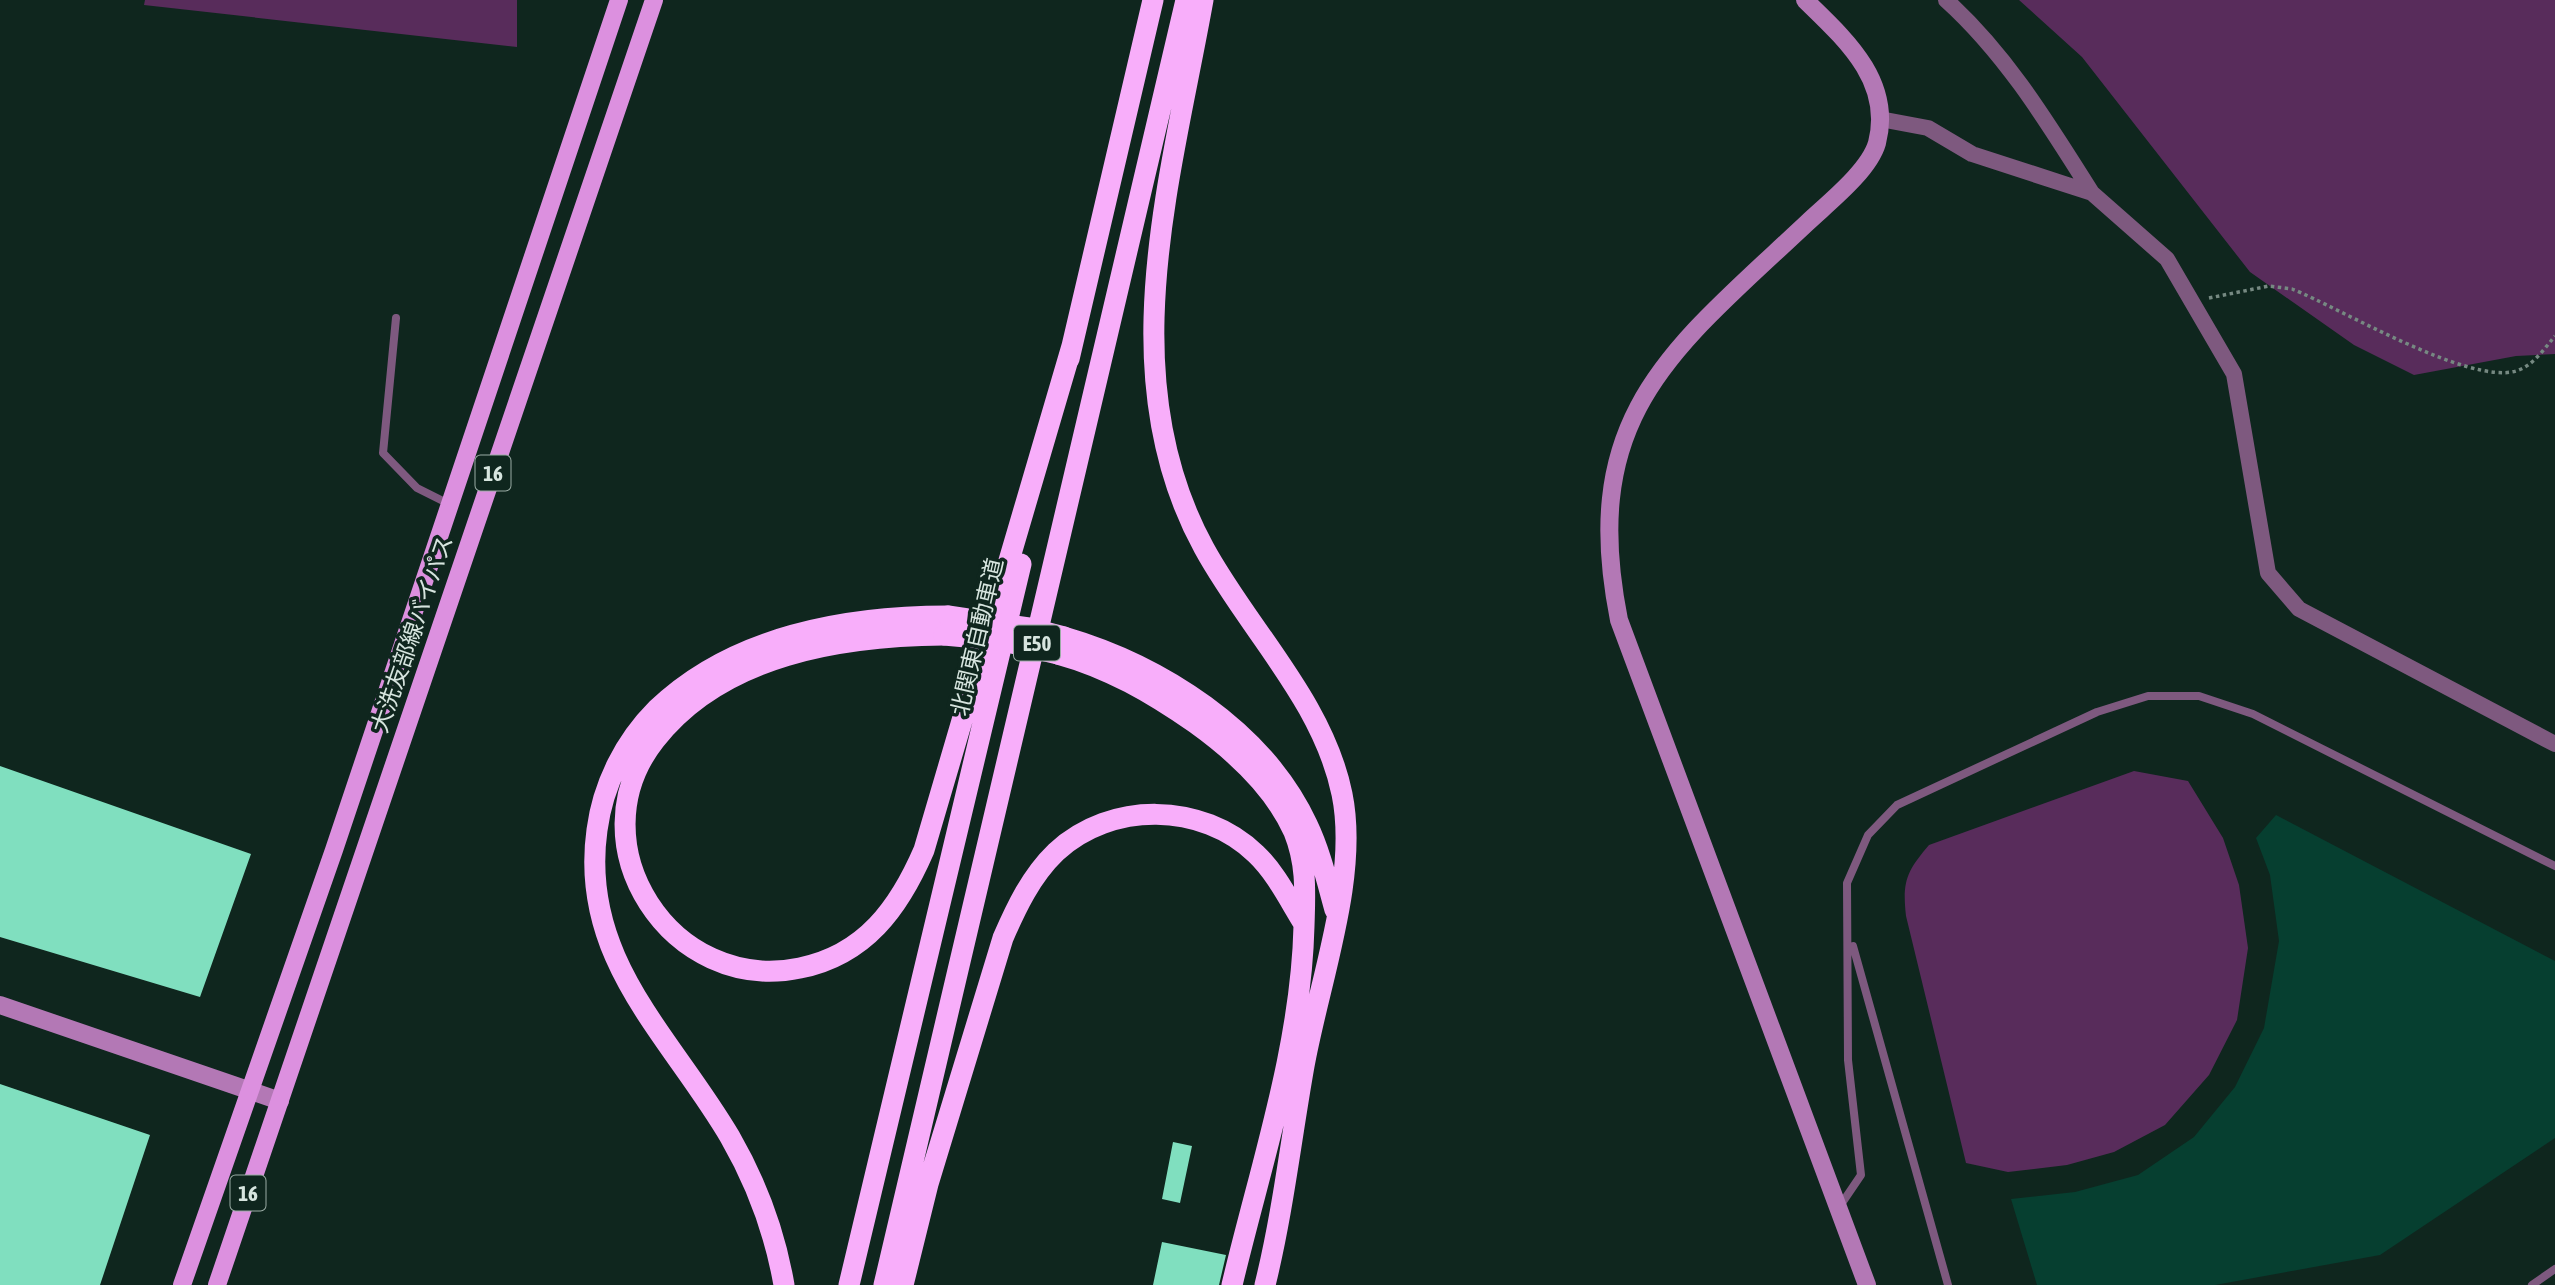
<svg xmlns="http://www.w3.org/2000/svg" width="2555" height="1285" font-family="'Asap Condensed','Noto Sans JP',sans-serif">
<rect width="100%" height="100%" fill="#0f261e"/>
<path fill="#582c5b" d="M145 0H517V47L144 5Z
M2019 0H2555V354L2516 356 2414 375 2354 345 2250 272 2082 57Z
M2134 771 2188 781 2223 838 2239 885 2248 948 2237 1020 2209 1075 2165 1125 2114 1152 2067 1165 2008 1172 1966 1163 1906 916C1902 881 1907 871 1929 845Z"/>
<path fill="#063f30" d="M2276 815 2555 961V1138L2380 1255 2215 1285H2037L2011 1199 2075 1192 2138 1175 2194 1137 2235 1087 2264 1028 2279 941 2270 875 2256 838Z"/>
<path fill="#80dfbf" d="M0 766 251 854 200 997 0 937Z
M0 1084 150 1135 100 1285H0Z
M1173 1142 1192 1146 1180 1203 1162 1199Z
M1162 1242 1226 1255 1219 1285H1153Z"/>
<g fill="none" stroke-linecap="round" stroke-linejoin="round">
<path stroke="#768982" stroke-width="3.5" stroke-dasharray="3.5 3.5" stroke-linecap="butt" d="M2209 298 2269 286 2292 289C2340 308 2468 385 2516 371 2533 366 2544 349 2555 336"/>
<path stroke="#7e597f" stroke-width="8" d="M396 318 383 453 417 488 449 504
M1853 946 1948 1285
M1840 1206 1861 1175 1848 1060 1847 883 1868 835 1897 805 2097 712 2148 696H2199L2253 714 2555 866
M2532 1285 2555 1269"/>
<path stroke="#7e597f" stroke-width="16" d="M1946 0C2007 55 2049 125 2092 193
M1880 119 1928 128 1972 154 2092 193 2167 259 2234 374 2268 573 2299 609 2555 744"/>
<path stroke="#b378b5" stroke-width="18" d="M1805 0C1845 39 1893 81 1877 143 1869 171 1828 203 1808 222 1672 350 1578 414 1619 620L1867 1285
M0 1005 280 1101"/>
<path stroke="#dc90df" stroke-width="18" d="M182 1285 334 850 619 0
M217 1285 654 0"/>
<path stroke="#f8aefa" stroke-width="21" d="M1203 0C1171 179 1110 377 1204 548 1248 629 1323 701 1342 794 1359 877 1319 982 1304 1066 1291 1139 1283 1212 1265 1285
M1069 359 1153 0
M944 635C842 636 722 654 655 740 573 844 672 995 800 968 865 955 899 908 924 850L1072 346
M1064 637C1160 665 1263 730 1307 824 1320 851 1327 881 1335 910
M1058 654C1109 668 1152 693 1195 723 1234 751 1274 787 1294 832 1307 864 1305 893 1304 926 1301 1048 1260 1167 1232 1285
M784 1285C775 1233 756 1182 730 1137 670 1035 579 959 597 830 603 784 625 741 657 709 733 636 846 616 948 616
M849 1285 1021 564
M884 1285 1186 0
M903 1285 928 1184 1003 938C1016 908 1031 876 1056 852 1111 801 1202 802 1256 854 1276 873 1289 900 1304 924"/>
<path stroke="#f8aefa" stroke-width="21" d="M948 616 1029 628 1064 637
M944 635 999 640 1058 654"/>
</g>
<g text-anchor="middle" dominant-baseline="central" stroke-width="7" stroke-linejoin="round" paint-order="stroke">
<g fill="#0f261e" stroke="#9baca5" stroke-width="2">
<rect x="475.5" y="455.5" width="35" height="35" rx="5"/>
<rect x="1014" y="625.5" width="46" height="35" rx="5"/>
<rect x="230.5" y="1175.5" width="35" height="35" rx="5"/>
</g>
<g font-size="21" font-weight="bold" fill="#d7e5df">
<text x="493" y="473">16</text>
<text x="1037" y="643">E50</text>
<text x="248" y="1193">16</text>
</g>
<g font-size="23" fill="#d7e5df" stroke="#0f261e">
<text transform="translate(412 634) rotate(-71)">大洗友部線バイパス</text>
<text transform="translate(977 637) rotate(-77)">北関東自動車道</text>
</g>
</g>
</svg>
